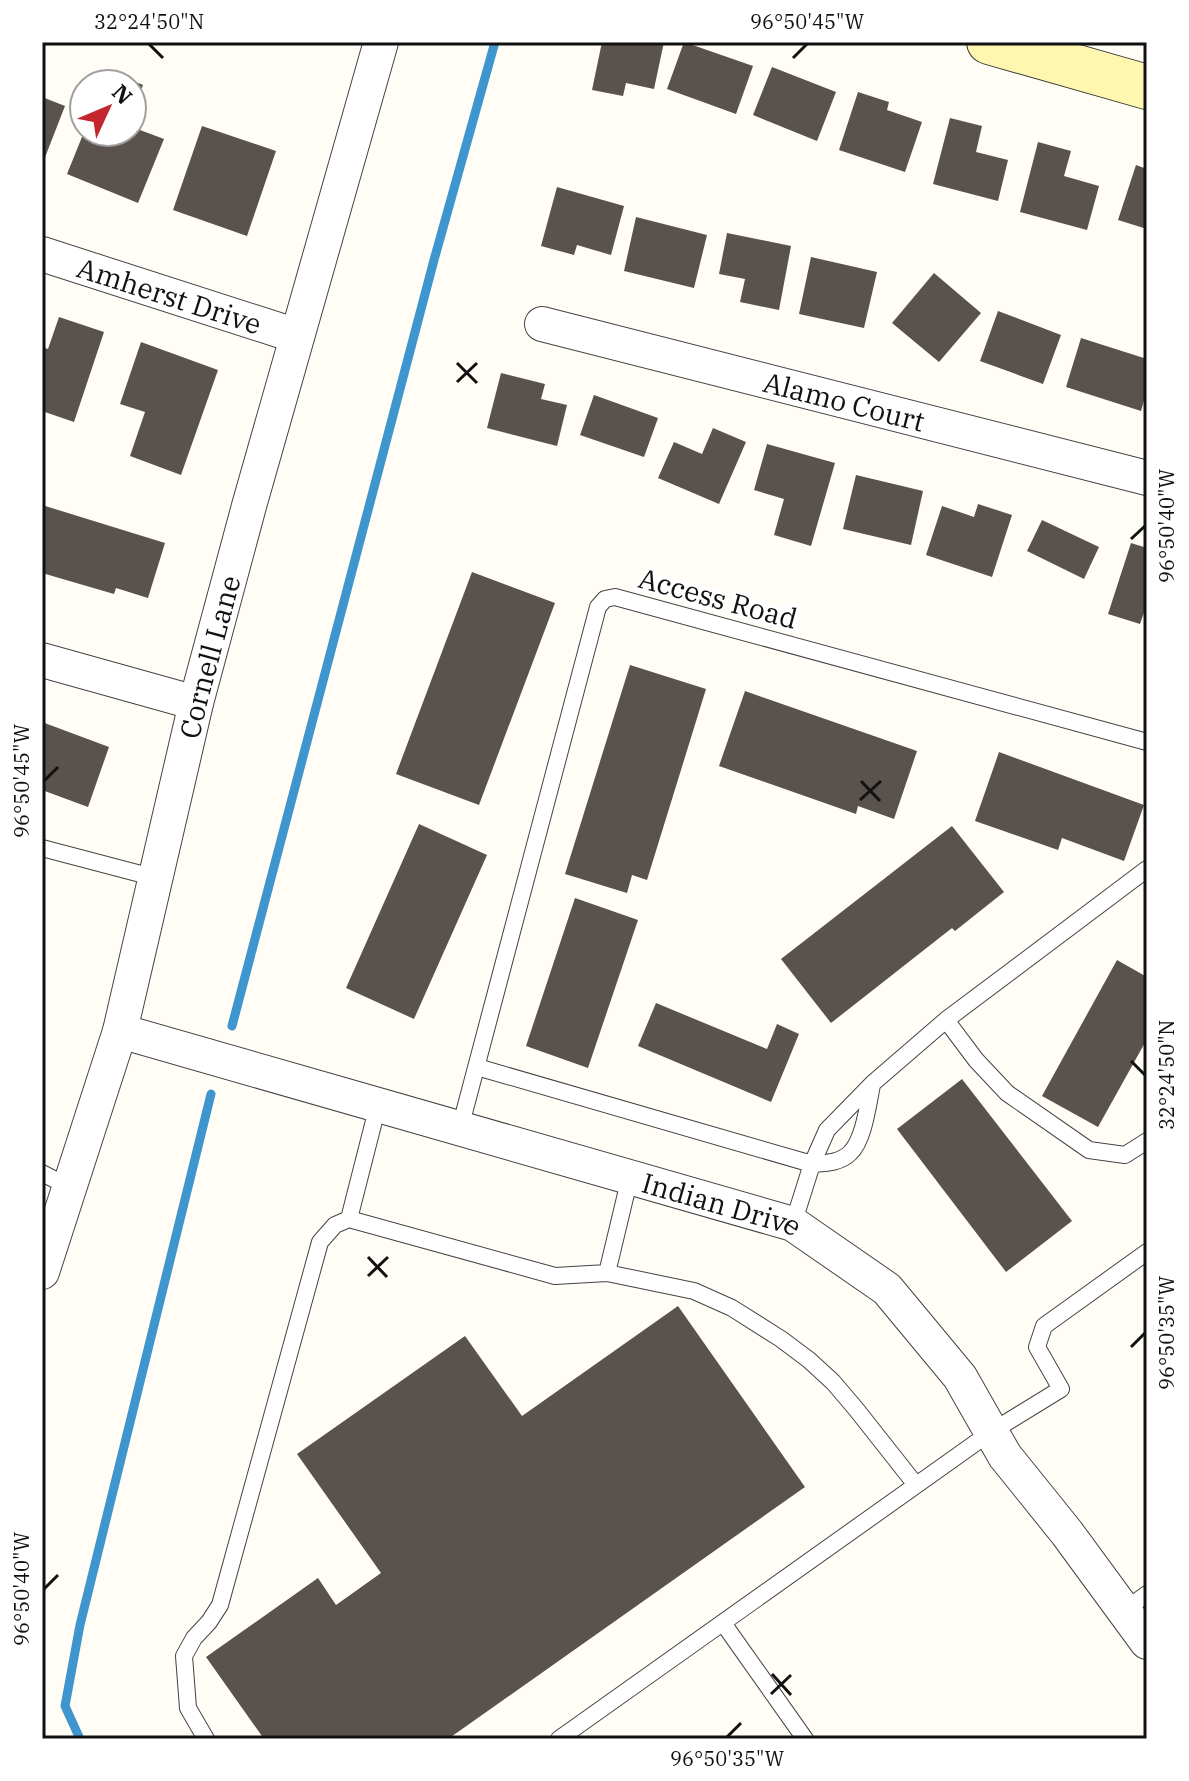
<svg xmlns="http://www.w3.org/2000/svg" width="1189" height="1781" font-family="'IBM Plex Serif',serif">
<rect width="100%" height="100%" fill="#fffdf5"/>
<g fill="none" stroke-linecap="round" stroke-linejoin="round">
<path stroke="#3f96cf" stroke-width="9" d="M232 1026 434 260 495 42
M80 1739 65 1706 80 1625 211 1094"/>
</g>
<path fill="#5a524d" d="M602 42H664L654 89 626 83 623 96 592 90Z
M684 42 753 66 736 114 667 89Z
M772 67 836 92 817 141 753 115Z
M109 71 143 85 132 112V84H103Z
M858 92 889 102 887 110 922 122 905 172 839 150Z
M42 97 65 106 42 165Z
M950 118 982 126 976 152 1008 160 998 201 933 184Z
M202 126 276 151 247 236 173 210Z
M132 127 164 139 138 203 67 174 84 132H132Z
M1038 142 1071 151 1064 176 1099 186 1087 230 1020 212Z
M1136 165 1147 169V229L1118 220Z
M557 187 624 206 611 255 577 245 574 255 541 246Z
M636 217 707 235 694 288 624 271Z
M727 233 791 246 779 310 740 302 745 279 719 274Z
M811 257 877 272 864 328 799 314Z
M934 273 981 313 939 362 892 323Z
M998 311 1061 335 1043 384 980 361Z
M59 317 104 332 74 422 42 411V347L48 349Z
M1081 338 1147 359V390L1141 411 1066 387Z
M141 342 218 370 181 475 130 456 145 412 120 404Z
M501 373 545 384 541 399 567 405 557 446 487 428Z
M594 395 658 418 644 457 580 435Z
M713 428 746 442 719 504 658 478 674 442 702 454Z
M767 444 835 463 811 546 774 535 784 499 754 490Z
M856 475 923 491 911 545 843 529Z
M978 504 1012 515 992 577 926 555 942 506 974 517Z
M42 505 165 543 148 598 116 588 114 594 42 573Z
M1042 520 1099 547 1084 579 1027 551Z
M1131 543 1147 548V604L1140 624 1108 614Z
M472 572 555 603 479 805 396 774Z
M630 665 706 689 647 880 632 875 627 893 565 874Z
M745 691 917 751 894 819 858 806 856 814 719 766Z
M42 722 109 747 88 807 42 790Z
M999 752 1144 805 1124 861 1062 838 1058 850 975 821Z
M419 824 487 855 414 1019 346 988Z
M952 826 1004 892 955 931 952 928 831 1023 781 959Z
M575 898 638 920 588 1068 526 1046Z
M1117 960 1147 977V1039L1098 1127 1042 1096Z
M656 1003 767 1049 777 1024 799 1034 771 1102 638 1046Z
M962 1079 1072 1221 1006 1272 897 1129Z
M678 1306 805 1487 448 1739H264L206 1657 318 1578 336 1605 381 1573 297 1454 465 1336 522 1416Z"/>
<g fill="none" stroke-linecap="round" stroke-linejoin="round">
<g stroke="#444" stroke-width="18">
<path id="lane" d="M42 848 156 878
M946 1020 976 1060 1007 1093 1089 1150 1125 1155 1147 1141
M477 1067 812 1164C825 1163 840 1163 850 1153 864 1140 868 1104 872 1085
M460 1128 598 607 605 599 615 597 1147 742
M42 1173 69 1187
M349 1219 378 1105
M793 1224 812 1164 827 1130 873 1083 946 1020 1147 869
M607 1273 630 1177
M1125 1610 1147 1594
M723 1623 805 1739
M206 1739 188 1708 184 1656 194 1638 209 1622 220 1605 320 1242 335 1225 349 1219 555 1276 607 1273 694 1291 732 1308 781 1339 809 1360 833 1382 856 1409 916 1485
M559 1739 991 1432 1061 1389 1037 1347 1044 1326 1147 1252"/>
</g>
<g stroke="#444" stroke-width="36">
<g id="street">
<path id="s1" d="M42 254 297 336"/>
<path id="s2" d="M542 324 1147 478"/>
<path d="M42 660 196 703"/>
<path id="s3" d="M120 1031 793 1224 887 1289 960 1377 1005 1456 1067 1533 1147 1642"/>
<path id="s4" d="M42 1272 120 1031 196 703 249 506 381 42"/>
</g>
</g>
<g stroke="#333" stroke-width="46">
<path id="secondary" d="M989 42 1147 87"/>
</g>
<use href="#lane" stroke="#fff" stroke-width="16"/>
<use href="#street" stroke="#fff" stroke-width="34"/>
<use href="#secondary" stroke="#fff6b0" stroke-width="44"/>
</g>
<path fill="none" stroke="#111" stroke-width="3" d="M149 44 163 58M793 58 807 44M457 363 477 383M457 382 477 363M1131 539 1145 526M44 781 58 767M861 781 880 801M860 800 881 781M1131 1061 1145 1075M368 1257 387 1277M368 1276 388 1257M1131 1347 1145 1333M44 1589 58 1575M772 1674 791 1695M771 1694 791 1675M727 1737 741 1723"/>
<g text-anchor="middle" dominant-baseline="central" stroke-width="8" stroke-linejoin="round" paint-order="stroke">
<g font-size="28" fill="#111" stroke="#fff">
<text stroke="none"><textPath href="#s1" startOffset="134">Amherst Drive</textPath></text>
<text stroke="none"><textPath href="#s2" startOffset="312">Alamo Court</textPath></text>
<text transform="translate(718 598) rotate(15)">Access Road</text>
<text stroke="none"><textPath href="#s4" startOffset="638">Cornell Lane</textPath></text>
<text stroke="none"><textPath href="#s3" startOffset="626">Indian Drive</textPath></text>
</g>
</g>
<rect width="1189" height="1781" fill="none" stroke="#ffffff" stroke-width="88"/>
<g transform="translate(108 108) rotate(46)"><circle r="38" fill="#ffffff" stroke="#a0a0a0" stroke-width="2"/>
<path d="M0-6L14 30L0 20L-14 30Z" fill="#c4262e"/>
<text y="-12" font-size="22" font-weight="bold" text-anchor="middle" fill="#111111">N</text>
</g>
<rect x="44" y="44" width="1101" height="1693" fill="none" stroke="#111" stroke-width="3"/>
<g font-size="20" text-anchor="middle" fill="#111">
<text x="149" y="29">32°24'50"N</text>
<text x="807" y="29">96°50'45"W</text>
<text transform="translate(1167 526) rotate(-90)" y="7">96°50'40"W</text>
<text transform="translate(22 781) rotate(-90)" y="7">96°50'45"W</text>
<text transform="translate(1167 1075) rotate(-90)" y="7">32°24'50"N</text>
<text transform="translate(1167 1333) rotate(-90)" y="7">96°50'35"W</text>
<text transform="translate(22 1589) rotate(-90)" y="7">96°50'40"W</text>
<text x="727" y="1766">96°50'35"W</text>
</g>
</svg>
